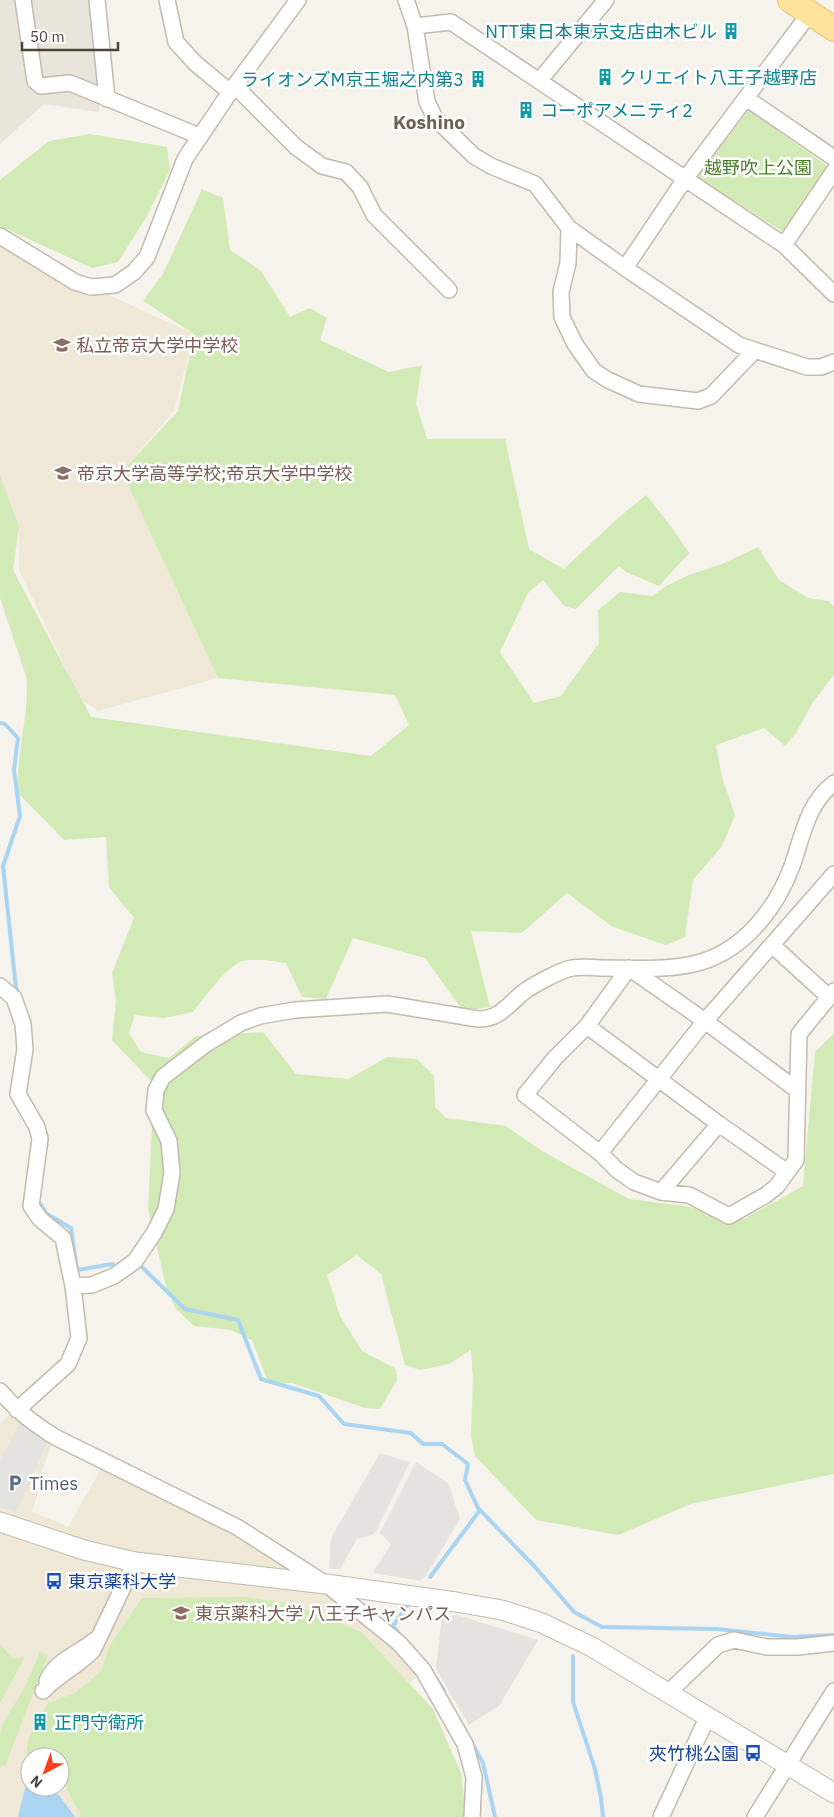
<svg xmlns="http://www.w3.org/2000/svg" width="834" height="1817" font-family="'IBM Plex Sans','Noto Sans JP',sans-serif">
<rect width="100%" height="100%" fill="#f6f3ec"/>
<path fill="#eae5da" d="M0 0H92L102 83 99 112 44 104 0 144Z"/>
<path fill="#efe8d6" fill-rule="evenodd" d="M0 245 194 334 174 411 126 467V479L218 678 98 711 81 700 19 570V527L0 490Z
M17 1410 55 1437 41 1472 45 1473 32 1511 68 1527 105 1462 302 1568 423 1670 403 1690 396 1804 474 1790 472 1817H0V1423ZM30 1757H60V1787H30Z"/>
<path fill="#d2eab5" d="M749 110 827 166 783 232 697 177Z
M90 134 167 147 170 170 147 216 118 262 92 268 0 226V180L49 141Z
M202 189 223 198 230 250 261 271 290 317 310 308 327 318 320 340 389 372 422 365 416 403 427 439H505L529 549 564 569 618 518 646 495 673 529 689 553 659 586 626 572 619 566 576 609 564 606 543 580 528 593 500 652 534 703 561 696 599 643 598 610 620 592 652 596 668 585 689 575 722 564 758 547 779 580 808 598 828 601 834 606V675L813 702 796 733 785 746 764 728 716 745 722 777 735 815 722 846 693 880 685 937 666 945 613 927 567 893 522 933 471 931 490 1007 463 1011 425 958 353 938 326 999 302 997 286 963C271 961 257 958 243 961 229 964 202 1000 193 1012L164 1018 135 1015 129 1033 141 1052 169 1058 196 1036 263 1032 296 1074 349 1079 387 1057 417 1059 434 1076 435 1107 446 1118 506 1126 542 1151 629 1199 684 1206 744 1219 803 1186 815 1052 834 1033V1474L691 1504 618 1535 536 1520 475 1456 471 1436 473 1378 471 1350 449 1364 420 1370 405 1365 381 1274 357 1255 327 1275 340 1316 362 1351 396 1369 397 1380 380 1409 365 1408 292 1383 269 1384 252 1340 231 1330 194 1326 175 1308 166 1286 148 1209 152 1126 151 1081 112 1040 116 1001 112 973 134 918 109 887 106 837 64 840 17 792 19 760 26 709 27 679 0 598V476L19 527 13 570 91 717 371 756 409 725 395 695 218 678 126 480V467L178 411 194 334 143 301 163 274Z
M245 1597 294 1604 361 1632 433 1709 461 1773 466 1817H81L66 1787 60 1783V1757H30V1765L25 1762 29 1737 47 1704 75 1693 101 1671 110 1645 142 1598Z
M0 1644 13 1659 24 1658 0 1703Z
M40 1652 48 1655 5 1766 0 1765V1733L3 1723 24 1689Z"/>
<path fill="#e5e3e0" d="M21 1421 49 1438 16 1513 0 1507V1460Z
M380 1453 410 1462 375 1533 369 1536 357 1539 340 1569H329L331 1538Z
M416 1462 448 1483 460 1519 426 1576 420 1581 373 1573 391 1544 380 1533Z
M457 1615 538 1640 499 1706 469 1725 436 1669 442 1617Z"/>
<path fill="#a9d4f2" d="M30 1782V1787H47L59 1795 75 1817H18L25 1788Z"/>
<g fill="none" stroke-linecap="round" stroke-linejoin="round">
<path stroke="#a9d4f2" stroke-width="4" d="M0 723 5 724 18 738 14 770 20 816 3 866 16 988 18 993
M37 1199 47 1214 71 1228 77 1270 113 1264
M142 1267 185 1309 238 1320 261 1379 319 1396 344 1424 411 1433 423 1444H442L468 1464 465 1480 478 1508 536 1568 574 1612 602 1627 717 1629 792 1637 834 1635
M430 1577 480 1510
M401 1636 393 1626 407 1606
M573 1656V1702L595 1769 601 1798 603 1817
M436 1678 444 1691
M471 1741 483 1763 495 1817"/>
<g stroke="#c2bbae" stroke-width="18">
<path id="minor" d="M23 0 35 81 41 86 70 83 199 136
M97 0 107 99
M167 0 176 42 195 63 230 92
M406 0 415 26 427 102 435 118 474 156 491 166 535 184 569 228 625 268 739 345 807 367H821L834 362
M415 26 451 22 784 245 834 294
M539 81 606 0
M235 86 296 147 322 166 346 172 360 187 374 215 449 290
M746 98 834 158
M569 228 568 263 561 292 562 317 575 344 594 371 608 380 639 394 698 401 711 396 755 350
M0 236 75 282 91 287 115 285 134 272 147 257 185 159 230 92 298 0
M784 245 834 171
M625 268 685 179 810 13
M772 945 829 997
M0 986 14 998 23 1024 25 1049 18 1094 37 1127 40 1139 31 1206 40 1219 63 1238 73 1286 79 1338 68 1364 17 1410
M587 1026 719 1124 787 1172
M797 1090 705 1021 629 968 587 1026 555 1058 525 1095 600 1153 617 1170 634 1182 661 1192 689 1195 729 1216 766 1195 777 1186 796 1160 799 1034 834 991
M600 1153 705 1021 834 874
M661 1192 719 1124
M73 1286 92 1285 114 1276 135 1261 154 1233 166 1209 172 1173 169 1141 154 1110 156 1090 163 1077 206 1044 241 1023 260 1016 295 1010 387 1004 478 1019C501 1019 508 1004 525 991 535 984 561 970 572 968 582 966 594 968 603 968 635 968 670 971 701 962 745 949 777 907 792 866 803 835 807 804 834 783
M0 1391C17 1411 33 1423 55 1437L237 1527 326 1584 399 1643 423 1670 465 1744 474 1777 472 1817
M47 1681C56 1660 78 1654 95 1640
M43 1691C58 1675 78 1666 93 1650L135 1562
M669 1692 718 1645 734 1640 767 1647H798L834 1643
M661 1817 708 1716
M755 1817 834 1691"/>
</g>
<g stroke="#c2bbae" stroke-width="21">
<path id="tertiary" d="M0 1522 84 1550 135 1562 326 1584 456 1602 502 1610 542 1623 592 1647 834 1793"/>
</g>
<g stroke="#e6c16a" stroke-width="26">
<path id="primary" d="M790 0 834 29"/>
</g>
<use href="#minor" stroke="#fff" stroke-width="15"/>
<use href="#tertiary" stroke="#fff" stroke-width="19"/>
<use href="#primary" stroke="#ffe39c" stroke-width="24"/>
</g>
<defs>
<g id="building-bare" transform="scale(1.35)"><path d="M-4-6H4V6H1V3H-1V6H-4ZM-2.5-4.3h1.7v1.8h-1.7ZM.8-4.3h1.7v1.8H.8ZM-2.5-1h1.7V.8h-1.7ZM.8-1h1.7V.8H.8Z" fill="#0f9aa8" stroke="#fff" stroke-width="2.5" paint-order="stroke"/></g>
<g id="school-bare" transform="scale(1.35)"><path d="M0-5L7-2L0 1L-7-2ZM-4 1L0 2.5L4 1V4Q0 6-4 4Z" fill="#8d6e63" stroke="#fff" stroke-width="2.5" paint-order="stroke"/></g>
<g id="parking-bare" transform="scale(1.35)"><path d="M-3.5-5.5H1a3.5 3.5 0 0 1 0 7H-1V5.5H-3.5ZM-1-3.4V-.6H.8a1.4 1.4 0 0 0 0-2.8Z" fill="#5c6f8a" stroke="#fff" stroke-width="2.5" paint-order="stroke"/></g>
<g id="bus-bare" transform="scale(1.35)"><path d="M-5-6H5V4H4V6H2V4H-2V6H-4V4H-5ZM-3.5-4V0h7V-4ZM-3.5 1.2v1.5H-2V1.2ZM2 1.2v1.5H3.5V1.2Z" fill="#1a4fb4" stroke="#fff" stroke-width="2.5" paint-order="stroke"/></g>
<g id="university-bare" transform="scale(1.35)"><path d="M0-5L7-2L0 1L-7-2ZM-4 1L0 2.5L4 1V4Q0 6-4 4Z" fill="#8d6e63" stroke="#fff" stroke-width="2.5" paint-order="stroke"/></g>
</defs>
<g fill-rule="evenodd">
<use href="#building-bare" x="731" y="31"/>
<use href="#building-bare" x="605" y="77"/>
<use href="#building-bare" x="478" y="79"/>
<use href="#building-bare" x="526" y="110"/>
<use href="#school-bare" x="62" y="345"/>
<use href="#school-bare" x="63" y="473"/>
<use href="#parking-bare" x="15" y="1483"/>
<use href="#bus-bare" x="54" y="1581"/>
<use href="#university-bare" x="181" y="1613"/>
<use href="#building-bare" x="40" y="1722"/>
<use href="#bus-bare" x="753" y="1753"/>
</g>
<g text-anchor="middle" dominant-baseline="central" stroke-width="5" stroke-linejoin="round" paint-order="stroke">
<g font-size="18" fill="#0d838f" stroke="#fff" text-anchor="start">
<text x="717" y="31" text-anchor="end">NTT東日本東京支店由木ビル</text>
<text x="619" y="77">クリエイト八王子越野店</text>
<text x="464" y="79" text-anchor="end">ライオンズM京王堀之内第3</text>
<text x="540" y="110">コーポアメニティ2</text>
<text x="54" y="1722">正門守衛所</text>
</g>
<g font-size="18" fill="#4a7f2a" stroke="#fff">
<text x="758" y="167">越野吹上公園</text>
</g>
<g font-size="18" fill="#785e54" stroke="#fff" text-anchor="start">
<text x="76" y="345">私立帝京大学中学校</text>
<text x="77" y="473">帝京大学高等学校;帝京大学中学校</text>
<text x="195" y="1613">東京薬科大学 八王子キャンパス</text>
</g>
<g font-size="18" fill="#4e5e75" stroke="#fff" text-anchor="start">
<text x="29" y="1483">Times</text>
</g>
<g font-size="18" fill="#164399" stroke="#fff" text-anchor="start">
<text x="68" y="1581">東京薬科大学</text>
<text x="739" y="1753" text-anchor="end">夾竹桃公園</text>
</g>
<g font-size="19" font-weight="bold" fill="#6e6250" stroke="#fff">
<text x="429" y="122">Koshino</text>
</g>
</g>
<g transform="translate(45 1772) rotate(221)"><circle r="24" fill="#ffffff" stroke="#b7b4b0"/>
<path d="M0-4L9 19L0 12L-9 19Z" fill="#fc3f1d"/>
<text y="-8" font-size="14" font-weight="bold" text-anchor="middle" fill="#4b4439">N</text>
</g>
<path d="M22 42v8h96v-8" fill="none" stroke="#4b4439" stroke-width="2.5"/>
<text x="30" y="42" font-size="15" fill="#4b4439" stroke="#ffffff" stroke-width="4" paint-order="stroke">50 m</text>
</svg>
